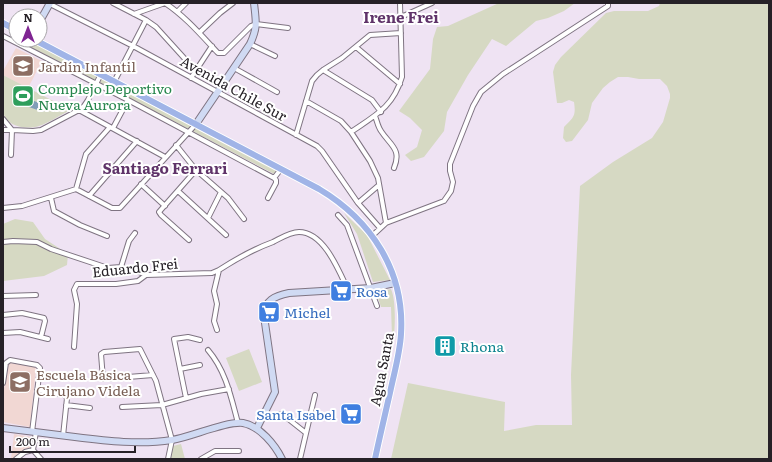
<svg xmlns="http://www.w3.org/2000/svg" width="772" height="462" font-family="Literata,serif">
<rect width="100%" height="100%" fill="#efe3f3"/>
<path fill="#f1d7d3" d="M16 48 42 61 28 88 3 75V71Z
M11 363 34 366 36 369 30 427 3 422V395L8 364Z
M14 434 32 437 30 448 13 459H11Z"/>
<path fill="#d6d9c3" d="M499 3H575L564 11 548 18 536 21 506 46 492 39 468 75 447 112 444 131 424 157 411 161 405 155 417 147 422 130 410 118 399 111 430 69 433 39 437 27 448 26Z
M660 3H769V459H391L408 383 505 402 504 431 536 425H572L571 375 580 186 613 162 652 138 663 122 670 98V94L667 86 660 79H639L628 77H618L610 82 603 88 592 103 588 120 572 141 566 142 563 138 564 127C574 117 576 116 574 102L569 100 562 103H557L553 72 555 65 561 57 606 13 614 11H648L659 6Z
M16 40H32L283 169 276 175 99 82Z
M3 75 69 109 67 112C58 116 49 123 39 126 27 130 6 127 3 112 1 102 3 86 3 75Z
M344 213 367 235 390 280 373 282 357 234Z
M15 219 33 222 45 239 68 254 67 265 44 276 3 281V224Z
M391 289C396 300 395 324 394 336L392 337 391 307H381L377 295 380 291Z
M249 349 262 382 239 391 226 358Z
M181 444 185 459H170L173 446Z"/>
<path fill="#819eb8" d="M31 100 46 105 43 112 29 107Z"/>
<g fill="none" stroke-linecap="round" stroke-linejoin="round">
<g stroke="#7f7482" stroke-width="6">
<path id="street" d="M48 3 133 46 317 146 322 151 358 203 380 228
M113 3 146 20 156 27 195 70
M165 3C186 17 201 35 218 53H224L251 26 256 24 288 28
M178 11 186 3
M134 14 165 3
M401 17 432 3
M200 32 220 13 233 3
M3 36 128 100 274 178 276 180V183L268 198
M250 44 275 56
M356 47 400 84
M234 68 277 92
M323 70 372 100 381 112
M191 78 212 46
M114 82 146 20
M306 101 341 121 351 132 370 161 378 178 386 223
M79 110 165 157
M375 116C377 121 378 127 381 131 390 145 402 149 394 168
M3 119 12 130 33 131 41 130 79 110 84 106 88 100 101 74
M113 128 128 100
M3 130H12L11 155
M351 132C376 115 393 107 402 77L400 3
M296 135 312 81 317 75 323 70 342 58 370 35 401 33
M176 145 196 170 228 198 244 219
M274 178 281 169
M141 184 165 206
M76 189 86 154 110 127
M178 191 226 235
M89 196 137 141
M51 198 54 211 80 225 107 236
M358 203 379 185
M3 208 22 206 76 189 112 208H120L196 124
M338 215 347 225 377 306
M208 218 221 192
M372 236 386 223 444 201 451 191 453 182 450 171V164L473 106 481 92 503 74 608 6V3
M189 240 161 215 159 212 196 170
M3 242 13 241 37 242 51 249 108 268 121 267 132 269 146 275
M121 267 129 241 135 233
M3 296 36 295
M3 315 22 313 44 318 45 321 41 337
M217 330 214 321 217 304 214 291 219 270C236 259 254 249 273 242 281 238 290 232 299 232 324 232 339 271 348 290
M3 333 20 332 48 339
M74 347 77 304 74 290 77 284H116L138 281 146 275 212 273 219 270
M208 350C226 371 231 397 238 423
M180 369 200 365
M153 375 103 379 101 354 104 352 140 349 156 381 172 440 168 459
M3 383 6 363 10 360 37 365 40 368 32 432
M37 390 65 395 67 398 63 436
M186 398 174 339 188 337 200 340
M66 405 90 408
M122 407 162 405 201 394 229 389
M263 418 282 414 306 433
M33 450 36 432
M16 459 25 452 33 450 41 459
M201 459 215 451H239
M300 459 315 395"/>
</g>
<g stroke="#7f7482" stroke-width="8">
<path id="secondary" d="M40 21 50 3
M196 124 250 44C258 27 256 22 254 3
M3 428C27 431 51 434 75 437 107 441 140 445 172 440 191 437 226 421 243 423 260 426 275 445 282 459
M257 428 275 392 264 316C264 300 275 296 289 293L371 288 395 283"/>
</g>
<g stroke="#fff" stroke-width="8">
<path id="primary" d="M3 23 16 30
M35 40 319 189C371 220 405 271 401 334 400 352 395 370 391 388 386 411 380 435 375 459"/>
</g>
<use href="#street" stroke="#fff" stroke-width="4"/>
<use href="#secondary" stroke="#d0daf3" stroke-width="6"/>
<use href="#primary" stroke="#a0b4e7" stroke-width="6"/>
</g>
<defs>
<g id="school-square" transform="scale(1.15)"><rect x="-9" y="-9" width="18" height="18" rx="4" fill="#8d6e63" stroke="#fff"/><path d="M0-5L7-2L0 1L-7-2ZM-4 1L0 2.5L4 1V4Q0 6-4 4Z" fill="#fff"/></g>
<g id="stadium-square" transform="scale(1.15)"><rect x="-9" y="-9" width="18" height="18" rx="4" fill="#2e9e5b" stroke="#fff"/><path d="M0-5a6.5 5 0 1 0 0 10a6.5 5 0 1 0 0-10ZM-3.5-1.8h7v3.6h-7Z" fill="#fff"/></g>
<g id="supermarket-square" transform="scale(1.15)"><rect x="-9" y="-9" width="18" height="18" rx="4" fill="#3f7fe0" stroke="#fff"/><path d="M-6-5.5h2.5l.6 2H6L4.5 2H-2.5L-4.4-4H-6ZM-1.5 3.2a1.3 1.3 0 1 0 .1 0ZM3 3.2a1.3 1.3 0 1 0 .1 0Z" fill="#fff"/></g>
<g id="building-square" transform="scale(1.15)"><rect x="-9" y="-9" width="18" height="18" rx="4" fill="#0f9aa8" stroke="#fff"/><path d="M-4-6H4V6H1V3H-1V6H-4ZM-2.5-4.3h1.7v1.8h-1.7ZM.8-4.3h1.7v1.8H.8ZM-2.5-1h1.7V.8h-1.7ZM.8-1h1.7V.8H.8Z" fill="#fff"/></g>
</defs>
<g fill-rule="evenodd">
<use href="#school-square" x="23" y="66"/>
<use href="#stadium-square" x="23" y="96"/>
<use href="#supermarket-square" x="341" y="291"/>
<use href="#supermarket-square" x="269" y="312"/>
<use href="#building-square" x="445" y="346"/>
<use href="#school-square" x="20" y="382"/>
<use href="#supermarket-square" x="351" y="414"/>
</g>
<g text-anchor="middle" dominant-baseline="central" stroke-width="4" stroke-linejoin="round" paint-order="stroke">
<g font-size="14" fill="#785e54" stroke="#fff" text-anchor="start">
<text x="38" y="66">Jardín Infantil</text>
<text x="36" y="374">Escuela Básica<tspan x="36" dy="16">Cirujano Videla</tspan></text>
</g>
<g font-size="14" fill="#27864d" stroke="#fff" text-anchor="start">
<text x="38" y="88">Complejo Deportivo<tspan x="38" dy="16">Nueva Aurora</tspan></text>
</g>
<g font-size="14" fill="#262127" stroke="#fff">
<text transform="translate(234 88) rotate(29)">Avenida Chile Sur</text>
<text transform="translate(135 267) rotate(-6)">Eduardo Frei</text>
<text transform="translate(381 369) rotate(-79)">Agua Santa</text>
</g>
<g font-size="14" fill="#366cbe" stroke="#fff" text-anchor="start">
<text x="356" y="291">Rosa</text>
<text x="284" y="312">Michel</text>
<text x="336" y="414" text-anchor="end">Santa Isabel</text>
</g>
<g font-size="14" fill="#0d838f" stroke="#fff" text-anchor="start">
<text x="460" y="346">Rhona</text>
</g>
<g font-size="15" font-weight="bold" fill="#5f3369" stroke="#fff">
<text x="401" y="16">Irene Frei</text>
<text x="165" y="167">Santiago Ferrari</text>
</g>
</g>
<rect width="772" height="462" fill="none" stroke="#262127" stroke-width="8"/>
<g transform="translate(28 28)"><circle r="19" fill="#ffffff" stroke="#a8a6a9"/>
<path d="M0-3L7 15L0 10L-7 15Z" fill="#7f2592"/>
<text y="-6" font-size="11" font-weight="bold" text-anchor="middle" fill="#262127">N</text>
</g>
<path d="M10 446v6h125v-6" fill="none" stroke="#262127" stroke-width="2"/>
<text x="16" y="446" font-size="12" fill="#262127" stroke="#ffffff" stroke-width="3" paint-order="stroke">200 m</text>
</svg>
